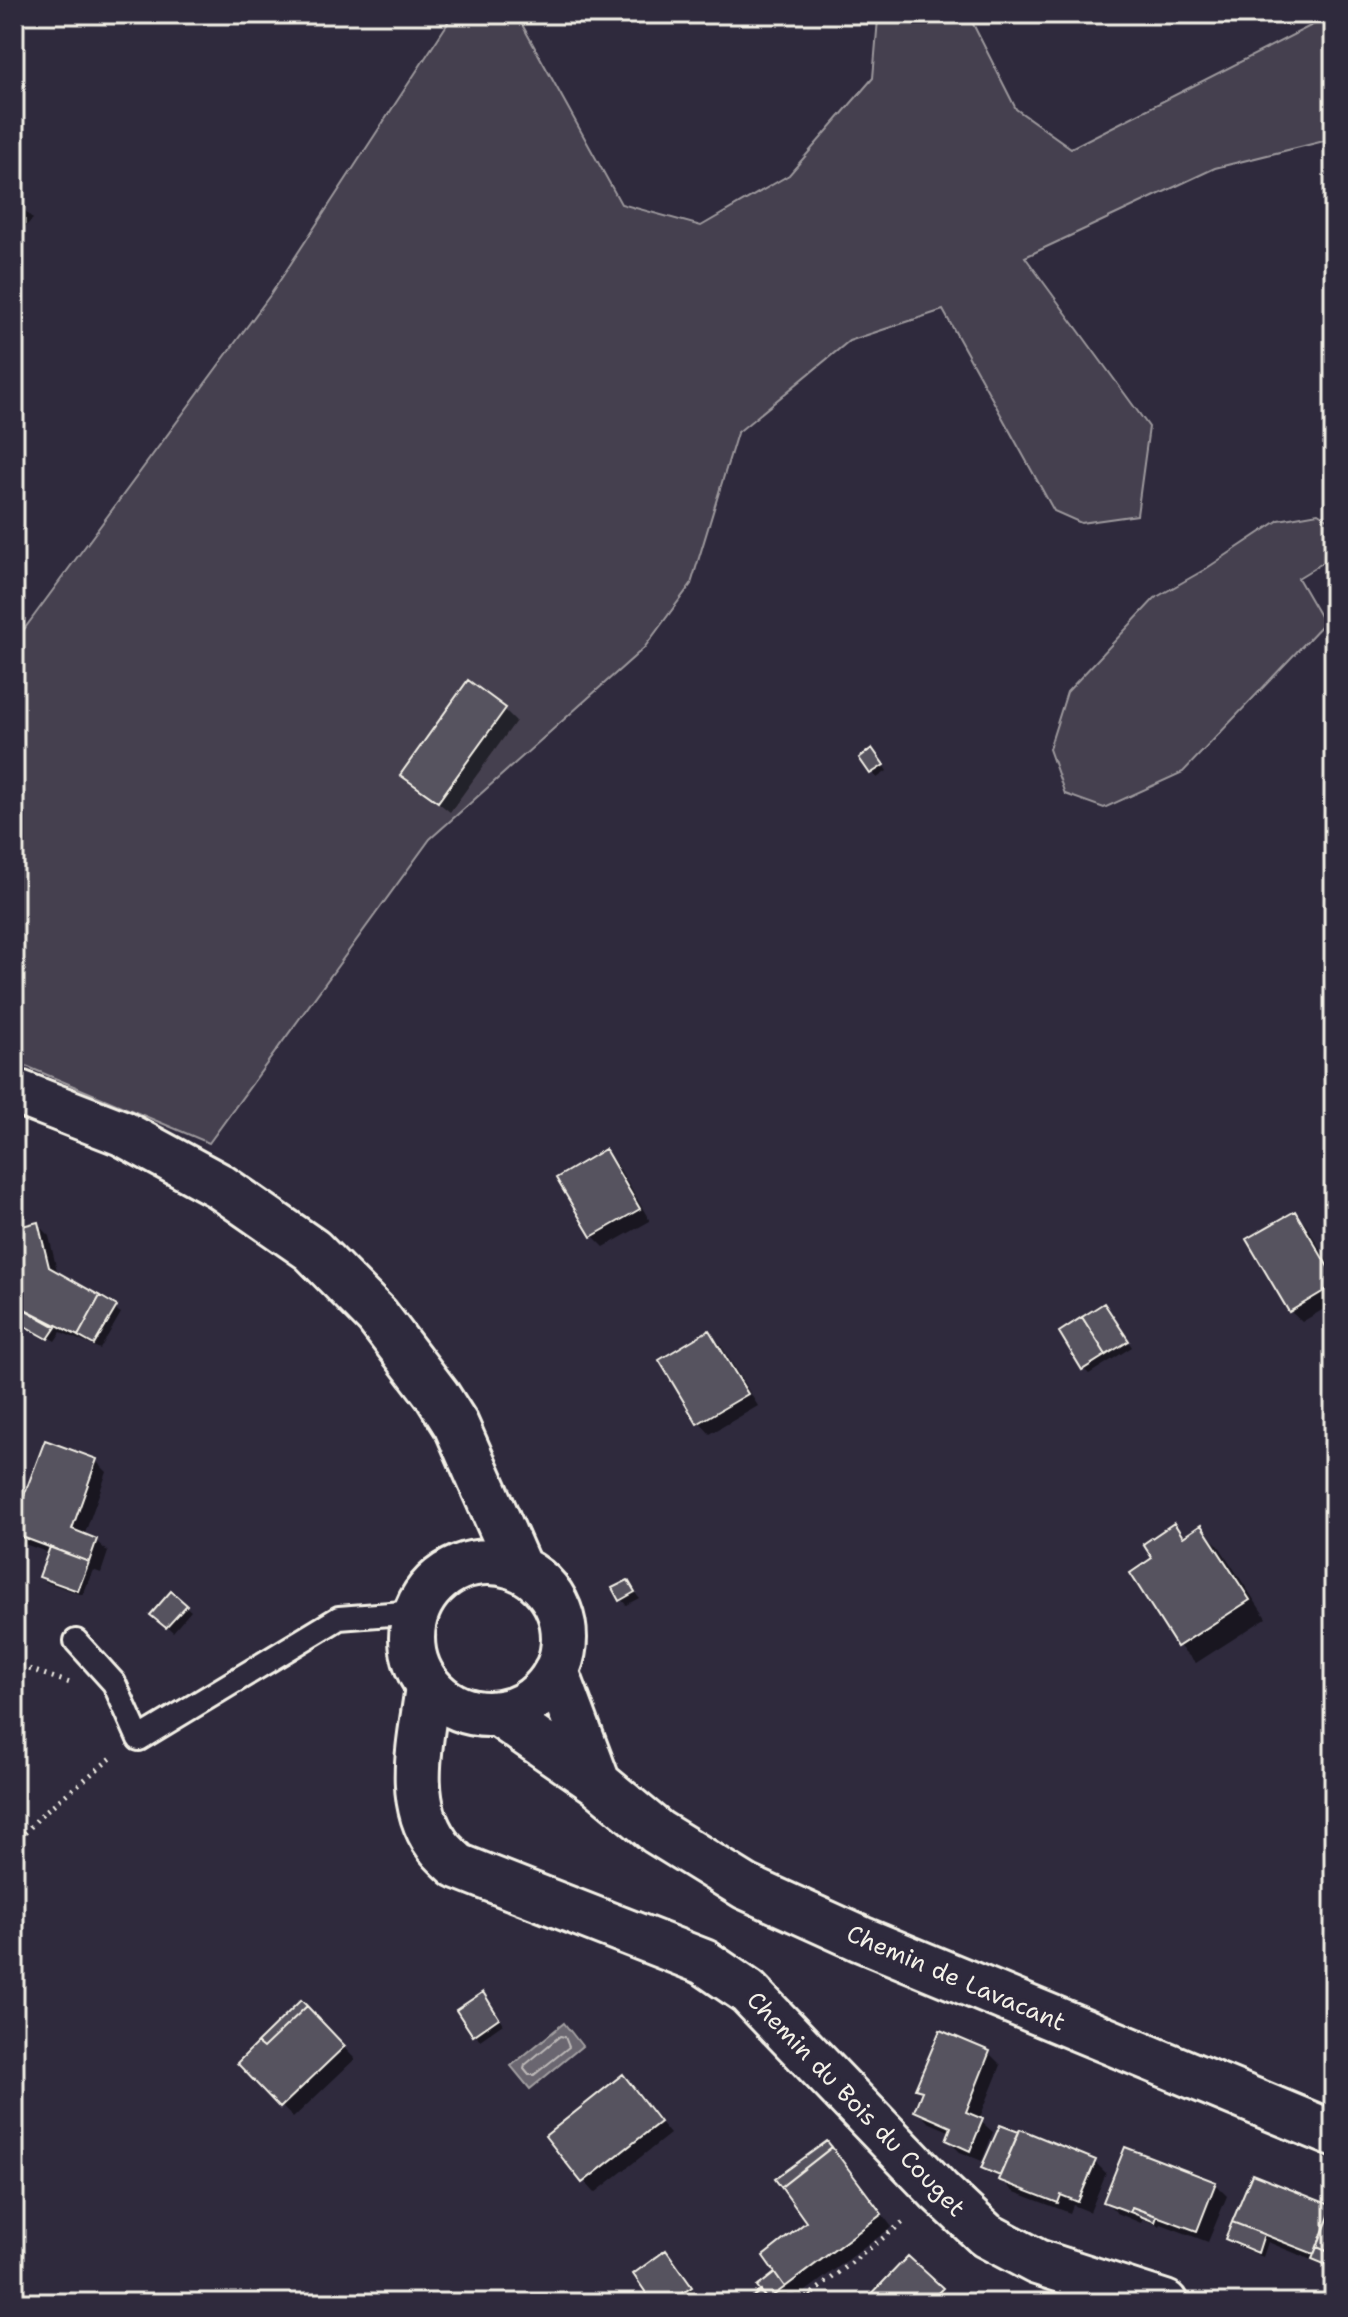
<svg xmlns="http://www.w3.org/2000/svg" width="1348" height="2317" font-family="'Shantell Sans',sans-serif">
<rect width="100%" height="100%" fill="#2f2a3d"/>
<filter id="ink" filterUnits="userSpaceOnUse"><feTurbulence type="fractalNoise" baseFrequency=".0125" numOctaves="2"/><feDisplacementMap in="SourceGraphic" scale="16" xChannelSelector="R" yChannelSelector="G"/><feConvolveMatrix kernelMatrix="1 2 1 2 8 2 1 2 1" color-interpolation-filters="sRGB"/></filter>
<g filter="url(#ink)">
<path fill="#454050" stroke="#9c989c" stroke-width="2" d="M443 14H520L519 19 621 204 701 226 789 175 873 78 878 19 874 14H968L1016 109 1071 148 1334 14V142L1328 140 1215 168 1025 257 1149 427 1137 515 1081 523 1054 511 943 310 849 341 737 433 691 584 644 648 430 839 209 1143 14 1061V643L271 294 448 23Z
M1318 513 1334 523V556L1298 578 1324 623 1183 772 1104 808 1065 794 1049 749 1067 692 1155 598 1204 570 1279 520Z"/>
<path fill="#6a6670" stroke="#a19ea0" stroke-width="2" d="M564 2023 582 2046 530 2089 511 2066Z"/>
<path fill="#0007" d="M14 199 33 219 14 237Z
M504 709 516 721 450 812 403 774Z
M877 756 887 771 877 778 861 759Z
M604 1151 616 1163 650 1221 604 1247 593 1236Z
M1295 1213 1306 1225 1334 1272V1303L1302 1322 1290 1311Z
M37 1224 49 1236 58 1275 121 1313 100 1349 61 1332 55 1341 14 1317V1230Z
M1109 1311 1132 1347 1089 1374 1084 1369Z
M709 1332 720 1344 758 1406 710 1434 699 1422Z
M96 1461 107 1472 84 1536 96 1541 108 1552 101 1573 93 1570 83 1595 46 1582 41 1576 50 1553 24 1544 14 1533V1528Z
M1174 1526 1186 1538 1201 1528 1218 1545 1266 1618 1196 1663 1179 1646 1155 1559Z
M627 1582 639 1598 626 1605 621 1599Z
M171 1594 191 1611 173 1632 153 1614Z
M488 2000 503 2024 480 2040 475 2034Z
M301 2003 355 2059 293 2118 240 2063Z
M989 2053 1001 2065 979 2120 993 2132 982 2161 960 2152 948 2140 951 2132 928 2122 917 2110 923 2094 918 2088Z
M623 2077 670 2134 595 2193 584 2181Z
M827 2143 892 2227 798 2297 791 2292 776 2303H748L764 2291 760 2287 777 2274 809 2223Z
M1094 2161 1106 2173 1090 2212 1073 2205 1070 2213 1012 2191 1001 2178 984 2168Z
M1253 2177 1334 2211V2266L1326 2262V2266L1268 2242 1263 2257 1233 2244 1227 2238Z
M1215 2184 1227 2196 1208 2242 1161 2224 1160 2226 1143 2219 1141 2223 1117 2213 1105 2201Z
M671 2258 695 2293 681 2303H656Z
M941 2289 953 2300 950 2303H865Z"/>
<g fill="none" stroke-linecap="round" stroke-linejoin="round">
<path stroke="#bdb9b8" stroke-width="2" d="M560 2036 565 2037 569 2047 534 2075H529L524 2069 525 2065Z"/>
</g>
<path fill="#56525f" stroke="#f4f1e8" stroke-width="2" d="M14 197 23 206 14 215Z
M468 680 506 708 438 802 400 775Z
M872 748 884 765 870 774 859 758Z
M605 1149 640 1209 591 1237 556 1178Z
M1295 1211 1334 1277V1285L1289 1312 1246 1239Z
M38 1222 49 1267 100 1296 78 1336 15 1304 14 1228Z
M100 1296 117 1306 94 1345 78 1336Z
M14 1301 15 1304 56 1327 48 1339 14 1320Z
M1104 1303 1129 1341 1106 1355 1082 1317Z
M1082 1317 1106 1355 1082 1370 1059 1332Z
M709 1330 748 1394 697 1424 659 1360Z
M45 1440 97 1459 72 1529 97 1539 89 1562 14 1534V1522Z
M1174 1523 1183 1537 1201 1525 1250 1600 1177 1647 1130 1573 1152 1558 1143 1544Z
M50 1547 89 1562 78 1591 39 1577Z
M628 1580 635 1592 619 1601 612 1588Z
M171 1591 187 1605 166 1628 150 1615Z
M483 1992 499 2018 473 2036 456 2010Z
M301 2000 307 2006 263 2048 257 2043Z
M307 2006 345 2046 280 2108 237 2063 257 2043 263 2048Z
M940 2030 990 2051 966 2112 983 2119 970 2151 946 2140 951 2127 914 2111 922 2091 915 2089Z
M623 2074 660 2122 582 2183 545 2136Z
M1000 2125 1019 2132 1000 2176 981 2168Z
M1020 2129 1096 2160 1078 2202 1061 2195 1058 2203 998 2180Z
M827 2141 832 2147 781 2187 775 2179Z
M832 2147 882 2214 785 2287 763 2256 806 2222 781 2187Z
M1125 2147 1216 2182 1197 2231 1132 2207 1130 2212 1103 2202Z
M1252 2174 1333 2206 1314 2254 1232 2222Z
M1132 2207 1157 2216 1155 2222 1130 2212Z
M1332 2209 1334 2210V2254L1317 2247Z
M1232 2222 1264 2234 1258 2253 1225 2239Z
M1317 2247 1334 2254V2268L1312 2259Z
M666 2250 692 2287 668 2303H653L633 2274Z
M908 2256 943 2288 928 2303H863Z
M775 2273 785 2287 767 2300 757 2287Z
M761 2291 767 2300 763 2303H744Z"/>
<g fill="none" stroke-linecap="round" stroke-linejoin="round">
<g stroke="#f4f1e8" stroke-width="28">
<path id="service" d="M76 1641 114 1683 139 1739 339 1618 416 1612"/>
</g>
<g stroke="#f4f1e8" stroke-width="50">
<path id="minor" d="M428 1686C422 1736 404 1799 437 1844 442 1852 451 1859 458 1866L704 1962 748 1992 939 2191 986 2235 1037 2262 1165 2303"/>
</g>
<g stroke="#f4f1e8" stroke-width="50">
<path id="tertiary" d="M14 1091 122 1133 218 1185 312 1250 377 1316 437 1395 456 1425 519 1568
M412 1638a76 76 0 1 1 152 0a76 76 0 1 1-152 0Z
M556 1671 598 1783
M498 1714 598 1783 657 1832 746 1887 861 1939 1334 2134"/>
</g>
<path stroke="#f4f1e8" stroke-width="5" stroke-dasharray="2 6" stroke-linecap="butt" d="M14 1664 70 1683
M14 1845 43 1813 115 1755
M810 2295 818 2303
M800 2303 906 2220"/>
<use href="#service" stroke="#2f2a3d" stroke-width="22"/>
<use href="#minor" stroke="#2f2a3d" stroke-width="44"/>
<use href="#tertiary" stroke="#2f2a3d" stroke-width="44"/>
</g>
</g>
<g text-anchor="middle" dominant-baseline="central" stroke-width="8" stroke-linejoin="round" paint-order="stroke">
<g font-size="24" fill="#f4f1e8" stroke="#2f2a3d">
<text transform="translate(956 1978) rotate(23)">Chemin de Lavacant</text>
<text transform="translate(856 2104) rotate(46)">Chemin du Bois du Couget</text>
</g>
</g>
<rect width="1348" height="2317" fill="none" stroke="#2f2a3d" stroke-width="48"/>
<rect x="24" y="24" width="1300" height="2269" fill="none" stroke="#f4f1e8" stroke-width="3" filter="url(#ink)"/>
</svg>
